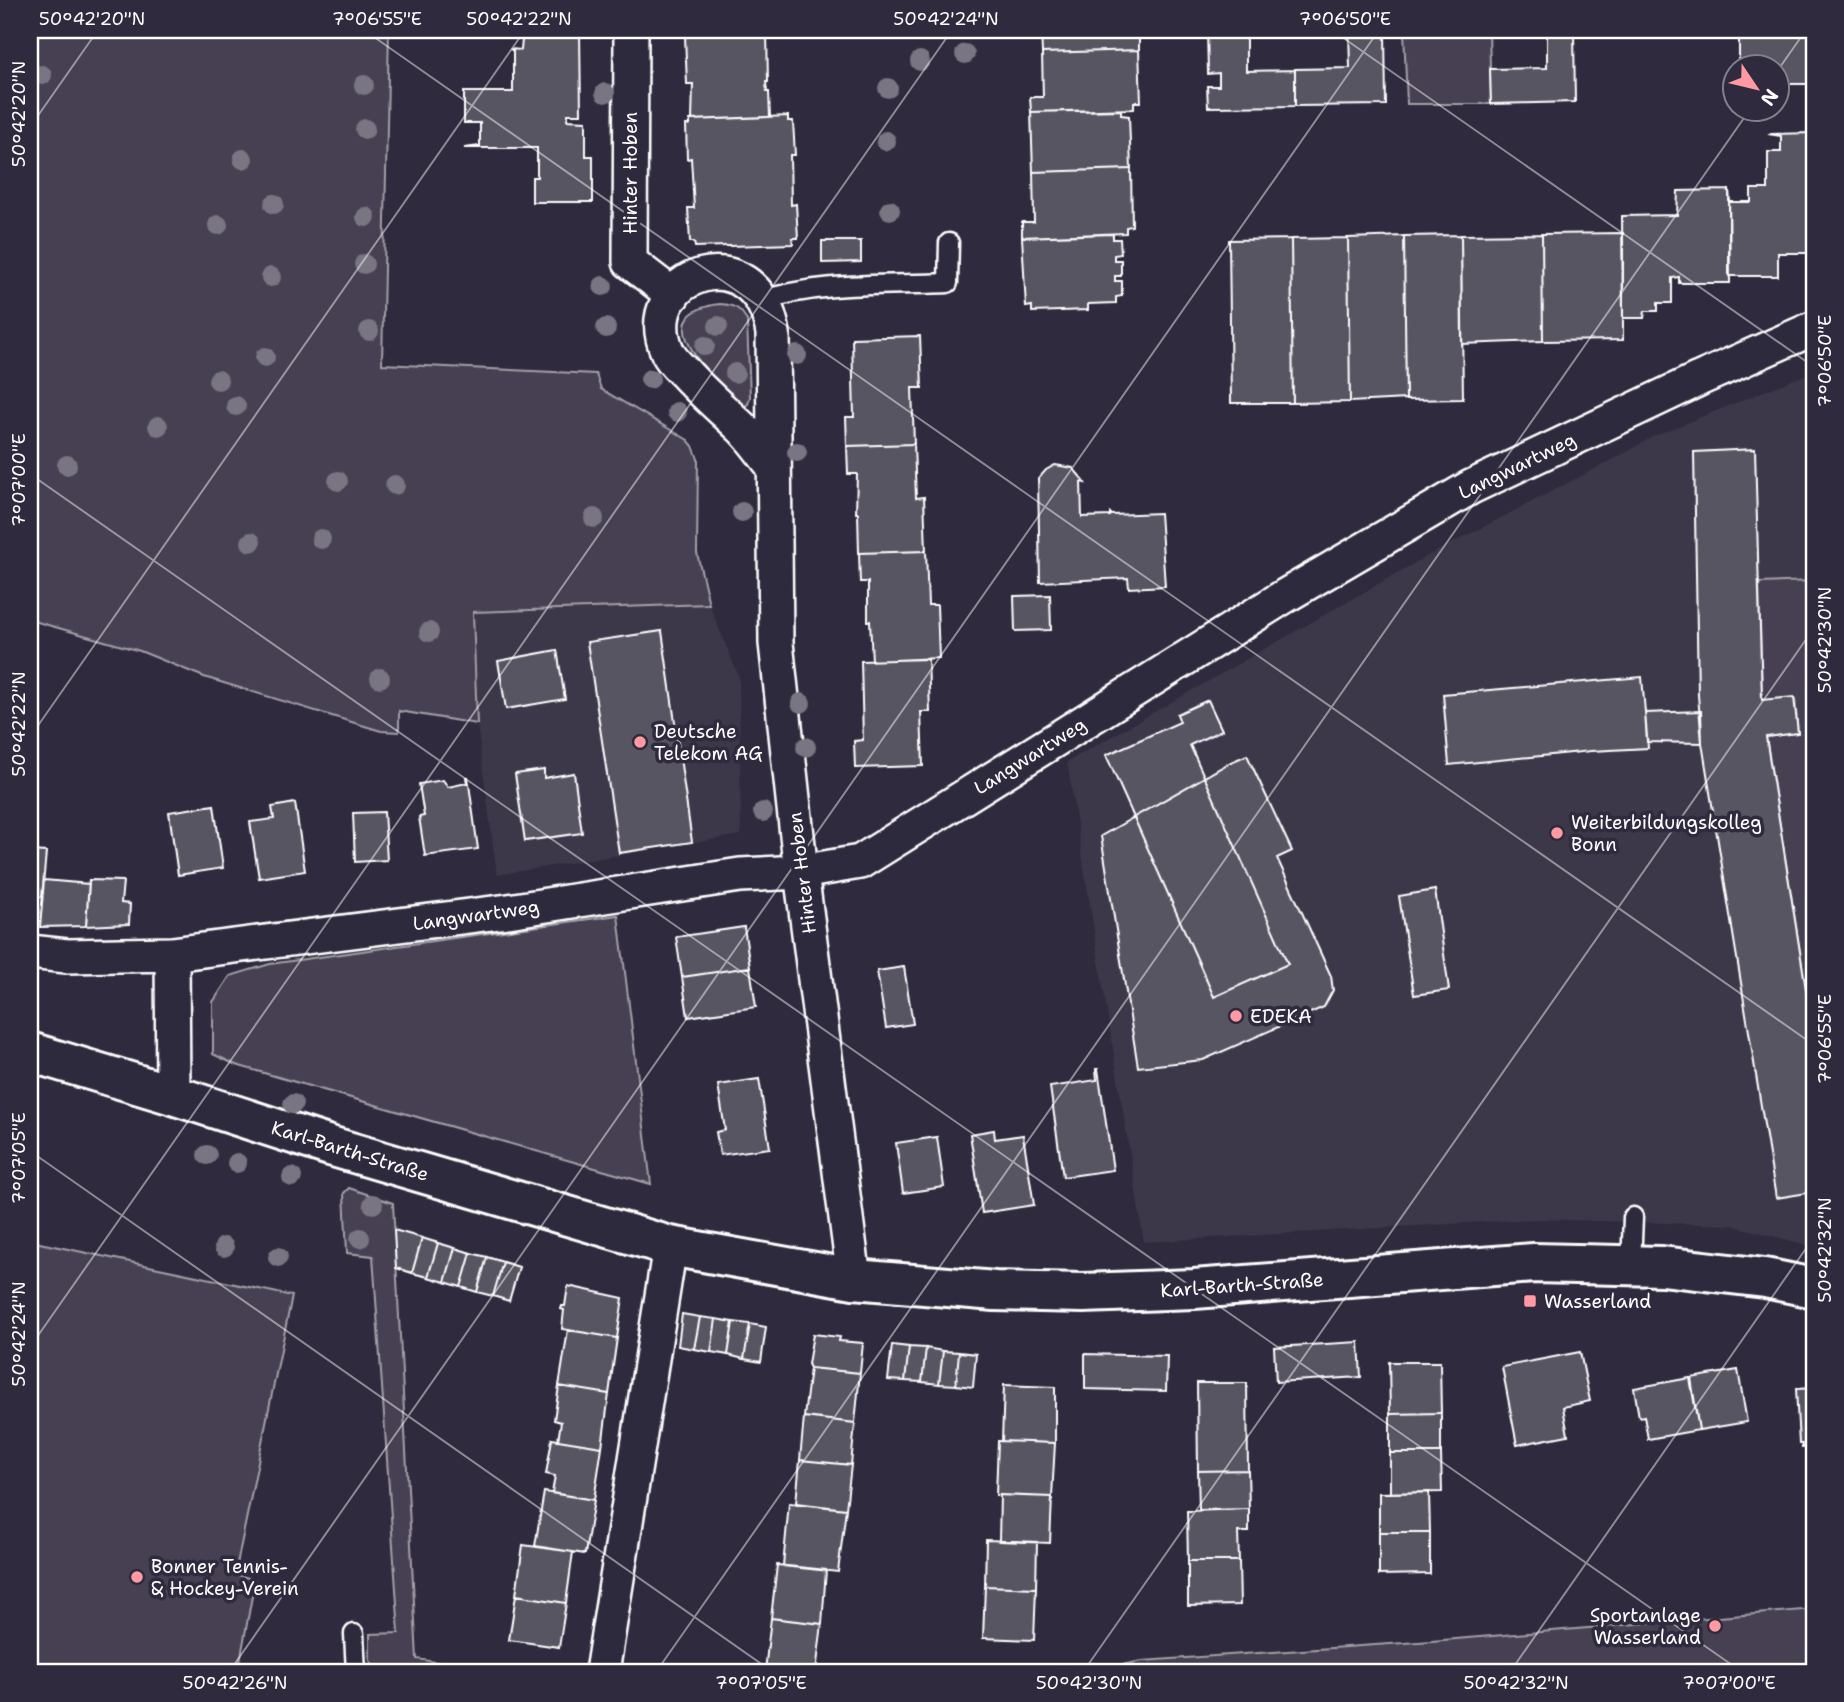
<svg xmlns="http://www.w3.org/2000/svg" width="1844" height="1702" font-family="'Shantell Sans',sans-serif">
<rect width="100%" height="100%" fill="#2f2a3d"/>
<filter id="ink" filterUnits="userSpaceOnUse"><feTurbulence type="fractalNoise" baseFrequency=".0143" numOctaves="2"/><feDisplacementMap in="SourceGraphic" scale="14" xChannelSelector="R" yChannelSelector="G"/><feConvolveMatrix kernelMatrix="1 2 1 2 8 2 1 2 1" color-interpolation-filters="sRGB"/></filter>
<g filter="url(#ink)">
<path fill="#3c3749" d="M1814 371V1247L1731 1225 1535 1219 1144 1242 1067 762 1420 560 1627 452 1652 437Z
M709 604 739 677 741 835 497 875 477 725 473 612Z"/>
<path fill="#464152" stroke="#a2a0a8" stroke-width="2" d="M30 30H389L382 364 596 374 601 389 688 440 693 446 698 459 697 553 709 604 473 612 477 724 399 711V732L381 731 204 677 140 651 30 620Z
M1404 30H1489L1491 104H1407Z
M720 304C734 305 741 308 747 321L750 397 748 404 743 407 737 404C713 378 643 313 720 304Z
M1814 581V1040L1766 737 1798 733 1795 698 1762 700 1759 583Z
M618 915 651 1184 236 1065 213 1054V1002L230 976 270 964Z
M349 1188 393 1203 417 1659 496 1672H394L378 1670 370 1661V1634L399 1633 373 1256 347 1253 344 1193Z
M30 1241 292 1296 235 1574 255 1580 239 1667 265 1672H30Z
M1814 1609V1672H1084L1142 1661 1419 1642Z"/>
<path fill="#595564" stroke="#fff" stroke-width="2" d="M523 30H580L581 114H568L567 120 586 121V156H593V202H532V177H537V148H464L480 146V123H464V92H513V51L510 49 521 50Z
M691 30H764L767 32 768 82H766L767 92H769L770 117 692 120 693 84H687L685 36 691 35Z
M1041 30H1139V50L1042 53Z
M1207 30H1246V71L1295 70V106L1208 107 1207 86H1219V73L1208 74Z
M1349 30H1385L1386 105 1295 106V69L1350 68Z
M1547 30H1574L1575 102 1491 104 1490 69 1547 68Z
M1739 30H1814V84H1778V66H1739Z
M1139 50 1141 102H1134V109L1031 112 1030 97H1043L1042 53Z
M1121 110V115L1129 116 1131 169 1033 172 1031 112Z
M788 116V121H793L795 155H790L791 205 796 204 798 238H792L793 244 695 247 694 242H690L688 208H694L691 158 687 159 686 125H690V120Z
M1814 133V253H1778V276H1729V189L1730 202H1751V189H1768V152H1781V136L1768 134Z
M1131 169 1132 226 1126 227V233L1022 237V222H1034L1033 172Z
M1729 190 1730 283H1679V277L1672 278V303H1658V311H1645L1644 318H1623L1622 216 1677 215 1678 191Z
M1623 233V340L1543 341 1542 234Z
M1113 234V239H1120L1121 254 1114 255V260H1121V276H1115V281H1122V296L1116 297V303L1088 304V310L1032 312V306L1026 307 1022 237Z
M1542 234 1543 341 1462 344 1461 235Z
M1461 235 1463 399 1406 400 1404 236Z
M1404 236 1406 397V399L1350 402 1348 238Z
M1348 238 1350 402 1293 403 1291 239Z
M1291 239 1293 403H1231L1229 240Z
M822 241H861V262L822 263Z
M920 336 922 388H912L914 444 847 446 846 417H854L852 338Z
M914 444 916 498 924 497 926 551 859 553 858 513H856L857 474H848L847 446Z
M1755 449 1762 700 1794 697 1798 733 1766 737 1814 1040V1192L1776 1198 1702 743 1698 695 1694 452Z
M1055 465 1073 468 1084 481 1085 483 1081 482 1082 517 1110 516V513L1112 515 1160 513 1165 586 1129 588 1128 578 1040 582 1038 479 1046 470Z
M926 551 928 605H937L939 658 872 661 870 621H868V582H860L859 553Z
M1050 595 1051 630 1015 631 1014 596Z
M662 631 692 842 619 853 587 642Z
M557 650 565 699 506 709 498 661Z
M928 659 930 712H921L923 766 855 768 854 741 863 740 861 661Z
M1642 677 1648 748 1591 751 1449 765 1443 694Z
M1208 700 1222 730 1190 745 1288 964 1214 997 1106 755 1180 722 1177 714Z
M1701 711 1702 743 1647 742 1645 713Z
M1247 755 1292 851 1277 858 1331 976 1333 990 1324 1007 1203 1060 1138 1067 1101 836 1231 762Z
M544 770V778L574 773 582 833 525 841 515 774Z
M466 777H468L478 849 425 856 419 817 424 816 419 784 443 780 448 787 467 783Z
M295 803 305 871 259 878 250 822 274 819 272 807Z
M214 805 223 868 178 875 169 812Z
M384 812 387 860 355 862 353 813Z
M30 851 46 852 42 897 30 896Z
M44 880 89 884 86 926 40 927Z
M89 880 123 881 121 903 130 904 129 924 86 926Z
M1435 890 1449 990 1414 995 1399 896Z
M744 927 750 967 682 977 676 937Z
M750 967 756 1007 688 1017 682 977Z
M904 967 913 1024 886 1028 877 971Z
M1096 1069H1098L1113 1170 1063 1177 1050 1087 1097 1080Z
M759 1079 770 1148 720 1155 716 1132 725 1130 718 1085Z
M994 1130 995 1139 1023 1135 1034 1205 982 1213 970 1134Z
M937 1137 944 1187 903 1193 896 1143Z
M394 1230 422 1238 412 1273 396 1268Z
M422 1238 438 1243 428 1277 412 1273Z
M438 1243 455 1248 445 1282 428 1277Z
M455 1248 471 1253 461 1287 445 1282Z
M471 1253 487 1257 477 1292 461 1287Z
M487 1257 503 1262 493 1296 477 1292Z
M503 1262 519 1267 509 1301 493 1296Z
M568 1286 623 1298 617 1338 562 1329 564 1310 561 1309 562 1306H565Z
M682 1314 700 1317 694 1349 678 1346Z
M700 1317 716 1319 711 1352 694 1349Z
M716 1319 733 1322 728 1355 711 1352Z
M733 1322 750 1324 744 1359 728 1355Z
M750 1324 766 1327 761 1362 744 1359Z
M568 1330 617 1338 609 1394 559 1386Z
M813 1334 840 1337 839 1341 863 1343 860 1373 810 1368 808 1364Z
M1359 1342 1361 1377 1276 1382 1274 1347Z
M892 1345 909 1347 905 1381 888 1380Z
M909 1347 926 1348 922 1382 905 1381Z
M926 1348 943 1351 939 1384 922 1382Z
M943 1351 959 1352 956 1385 939 1384Z
M959 1352 976 1354 973 1387 956 1385Z
M1580 1352 1590 1401 1563 1407 1568 1435 1517 1445 1502 1367Z
M1085 1354 1167 1356 1166 1391 1085 1389Z
M1389 1362H1440L1441 1413 1390 1414Z
M810 1368 860 1373 855 1423 804 1417Z
M1738 1370 1747 1422 1699 1430 1691 1378Z
M1690 1378 1699 1430 1648 1439 1644 1416 1639 1417 1634 1388Z
M1197 1383H1247L1248 1470 1198 1471Z
M1004 1385 1055 1387V1443L1002 1441Z
M559 1386 609 1394 602 1447 558 1440 561 1422 554 1420Z
M1814 1388V1447L1802 1448V1444H1799L1796 1389Z
M1441 1413V1453H1390V1414Z
M804 1417 855 1423 851 1465 800 1460Z
M552 1439 602 1447 594 1500 552 1493 555 1476 546 1474Z
M998 1441 1055 1443 1052 1497 996 1495Z
M1390 1453H1441L1442 1492 1390 1493Z
M800 1460 851 1465 846 1509 796 1503Z
M1248 1470 1249 1509 1199 1510 1198 1471Z
M544 1492 594 1500 585 1554 535 1546Z
M1429 1492 1430 1532H1379V1493Z
M1000 1495 1052 1497 1050 1543 999 1541Z
M789 1503 846 1509 838 1572 783 1566Z
M1249 1509V1532H1238L1239 1561H1188L1187 1511Z
M1379 1532H1430V1574L1379 1575Z
M986 1540 1037 1542 1036 1588 985 1586Z
M523 1545 573 1552 566 1603 516 1595Z
M1188 1561H1239L1240 1605 1188 1606Z
M777 1565 826 1570 822 1624 771 1618Z
M985 1586 1036 1588 1034 1640 983 1638Z
M516 1595 566 1603 559 1647 509 1640Z
M771 1618 822 1624 816 1672 765 1671Z
M1814 1665V1672H1775Z"/>
<g fill="none" stroke-linecap="round" stroke-linejoin="round">
<g stroke="#fff" stroke-width="23">
<path id="lane" d="M761 301C820 281 887 286 948 283L949 243
M1631 1265 1633 1217
M354 1634 356 1672"/>
</g>
<g stroke="#fff" stroke-width="38">
<path id="street" d="M631 30 630 262 673 295
M773 466C763 454 754 440 743 429 723 410 703 393 685 373 679 367 672 361 668 353 633 275 756 231 773 333L776 643 801 872 854 1279
M30 952 67 956 172 954 508 911 740 875 801 872 860 862 1285 596 1471 487 1699 379 1814 328
M172 954 173 1095
M602 1672 670 1246"/>
</g>
<g stroke="#fff" stroke-width="44">
<path id="secondary" d="M30 1052 173 1095 330 1146 670 1246 854 1279 995 1291 1083 1293 1194 1289 1534 1263 1662 1266 1765 1278 1814 1288"/>
</g>
<use href="#lane" stroke="#2f2a3d" stroke-width="18"/>
<use href="#street" stroke="#2f2a3d" stroke-width="33"/>
<use href="#secondary" stroke="#2f2a3d" stroke-width="38"/>
</g>
<g fill="#797582">
<circle cx="965" cy="54" r="10"/>
<circle cx="920" cy="61" r="10"/>
<circle cx="42" cy="75" r="10"/>
<circle cx="364" cy="85" r="10"/>
<circle cx="888" cy="88" r="10"/>
<circle cx="605" cy="93" r="10"/>
<circle cx="365" cy="129" r="10"/>
<circle cx="886" cy="141" r="10"/>
<circle cx="243" cy="159" r="10"/>
<circle cx="274" cy="204" r="10"/>
<circle cx="890" cy="210" r="10"/>
<circle cx="366" cy="217" r="10"/>
<circle cx="218" cy="225" r="10"/>
<circle cx="364" cy="264" r="10"/>
<circle cx="271" cy="277" r="10"/>
<circle cx="603" cy="286" r="10"/>
<circle cx="718" cy="326" r="10"/>
<circle cx="606" cy="328" r="10"/>
<circle cx="369" cy="331" r="10"/>
<circle cx="705" cy="346" r="10"/>
<circle cx="797" cy="355" r="10"/>
<circle cx="265" cy="357" r="10"/>
<circle cx="735" cy="373" r="10"/>
<circle cx="650" cy="379" r="10"/>
<circle cx="218" cy="380" r="10"/>
<circle cx="236" cy="406" r="10"/>
<circle cx="677" cy="412" r="10"/>
<circle cx="158" cy="426" r="10"/>
<circle cx="797" cy="452" r="10"/>
<circle cx="67" cy="465" r="10"/>
<circle cx="338" cy="481" r="10"/>
<circle cx="395" cy="485" r="10"/>
<circle cx="742" cy="512" r="10"/>
<circle cx="594" cy="518" r="10"/>
<circle cx="321" cy="539" r="10"/>
<circle cx="251" cy="542" r="10"/>
<circle cx="429" cy="632" r="10"/>
<circle cx="380" cy="678" r="10"/>
<circle cx="801" cy="703" r="10"/>
<circle cx="806" cy="747" r="10"/>
<circle cx="763" cy="812" r="10"/>
<circle cx="293" cy="1104" r="10"/>
<circle cx="207" cy="1155" r="10"/>
<circle cx="237" cy="1163" r="10"/>
<circle cx="292" cy="1177" r="10"/>
<circle cx="373" cy="1204" r="10"/>
<circle cx="360" cy="1238" r="10"/>
<circle cx="224" cy="1247" r="10"/>
<circle cx="278" cy="1257" r="10"/>
</g>
</g>
<path fill="none" stroke="#fff" stroke-width="2" stroke-opacity="0.45" d="M364 30 1814 1045M1332 30 1814 367M1778 70 1806 30M30 127 98 30M30 474 1742 1672M30 737 525 30M30 1151 773 1672M30 1347 952 30M229 1672 1379 30M656 1672 1751 108M1083 1672 1814 628M1510 1672 1814 1237"/>
<g fill="#ff9aa2" stroke="#2f2a3d" stroke-width="2.5">
<circle cx="640" cy="742" r="7"/>
<circle cx="1557" cy="833" r="7"/>
<circle cx="1236" cy="1016" r="7"/>
<rect x="1523" y="1294" width="14" height="14" rx="3.5"/>
<circle cx="137" cy="1577" r="7"/>
<circle cx="1715" cy="1626" r="7"/>
</g>
<g text-anchor="middle" dominant-baseline="central" stroke-width="7" stroke-linejoin="round" paint-order="stroke">
<g font-size="19" fill="#fff" stroke="#2f2a3d">
<text transform="translate(630 173) rotate(-90)">Hinter Hoben</text>
<text transform="translate(1517 466) rotate(-26)">Langwartweg</text>
<text transform="translate(1030 756) rotate(-32)">Langwartweg</text>
<text transform="translate(802 873) rotate(-97)">Hinter Hoben</text>
<text transform="translate(476 915) rotate(-8)">Langwartweg</text>
<text transform="translate(350 1151) rotate(17)">Karl-Barth-Straße</text>
<text transform="translate(1242 1285) rotate(-4)">Karl-Barth-Straße</text>
</g>
<g font-size="19" fill="#fff" stroke="#2f2a3d" text-anchor="start">
<text x="654" y="731">Deutsche<tspan x="654" dy="22">Telekom AG</tspan></text>
<text x="1571" y="822">Weiterbildungskolleg<tspan x="1571" dy="22">Bonn</tspan></text>
<text x="1250" y="1016">EDEKA</text>
<text x="1544" y="1301">Wasserland</text>
<text x="151" y="1566">Bonner Tennis-<tspan x="151" dy="22">&amp; Hockey-Verein</tspan></text>
<text x="1701" y="1615" text-anchor="end">Sportanlage<tspan x="1701" dy="22">Wasserland</tspan></text>
</g>
</g>
<rect width="1844" height="1702" fill="none" stroke="#2f2a3d" stroke-width="77"/>
<g transform="translate(1756 88) rotate(125)"><circle r="33" fill="#2f2a3d" stroke="#827f8b" stroke-width="2"/>
<path d="M0-5L12 26L0 18L-12 26Z" fill="#ff9aa2"/>
<text y="-10" font-size="19" font-weight="bold" text-anchor="middle" fill="#ffffff">N</text>
</g>
<rect x="38" y="38" width="1768" height="1626" fill="none" stroke="#fff" stroke-width="2.5"/>
<g font-size="18" text-anchor="middle" fill="#fff">
<text x="92" y="25">50°42'20"N</text>
<text x="377" y="25">7°06'55"E</text>
<text x="519" y="25">50°42'22"N</text>
<text x="946" y="25">50°42'24"N</text>
<text x="1345" y="25">7°06'50"E</text>
<text transform="translate(19 114) rotate(-90)" y="6">50°42'20"N</text>
<text transform="translate(1825 361) rotate(-90)" y="6">7°06'50"E</text>
<text transform="translate(19 480) rotate(-90)" y="6">7°07'00"E</text>
<text transform="translate(1825 640) rotate(-90)" y="6">50°42'30"N</text>
<text transform="translate(19 724) rotate(-90)" y="6">50°42'22"N</text>
<text transform="translate(1825 1039) rotate(-90)" y="6">7°06'55"E</text>
<text transform="translate(19 1158) rotate(-90)" y="6">7°07'05"E</text>
<text transform="translate(1825 1250) rotate(-90)" y="6">50°42'32"N</text>
<text transform="translate(19 1334) rotate(-90)" y="6">50°42'24"N</text>
<text x="235" y="1689">50°42'26"N</text>
<text x="761" y="1689">7°07'05"E</text>
<text x="1089" y="1689">50°42'30"N</text>
<text x="1516" y="1689">50°42'32"N</text>
<text x="1729" y="1689">7°07'00"E</text>
</g>
</svg>
